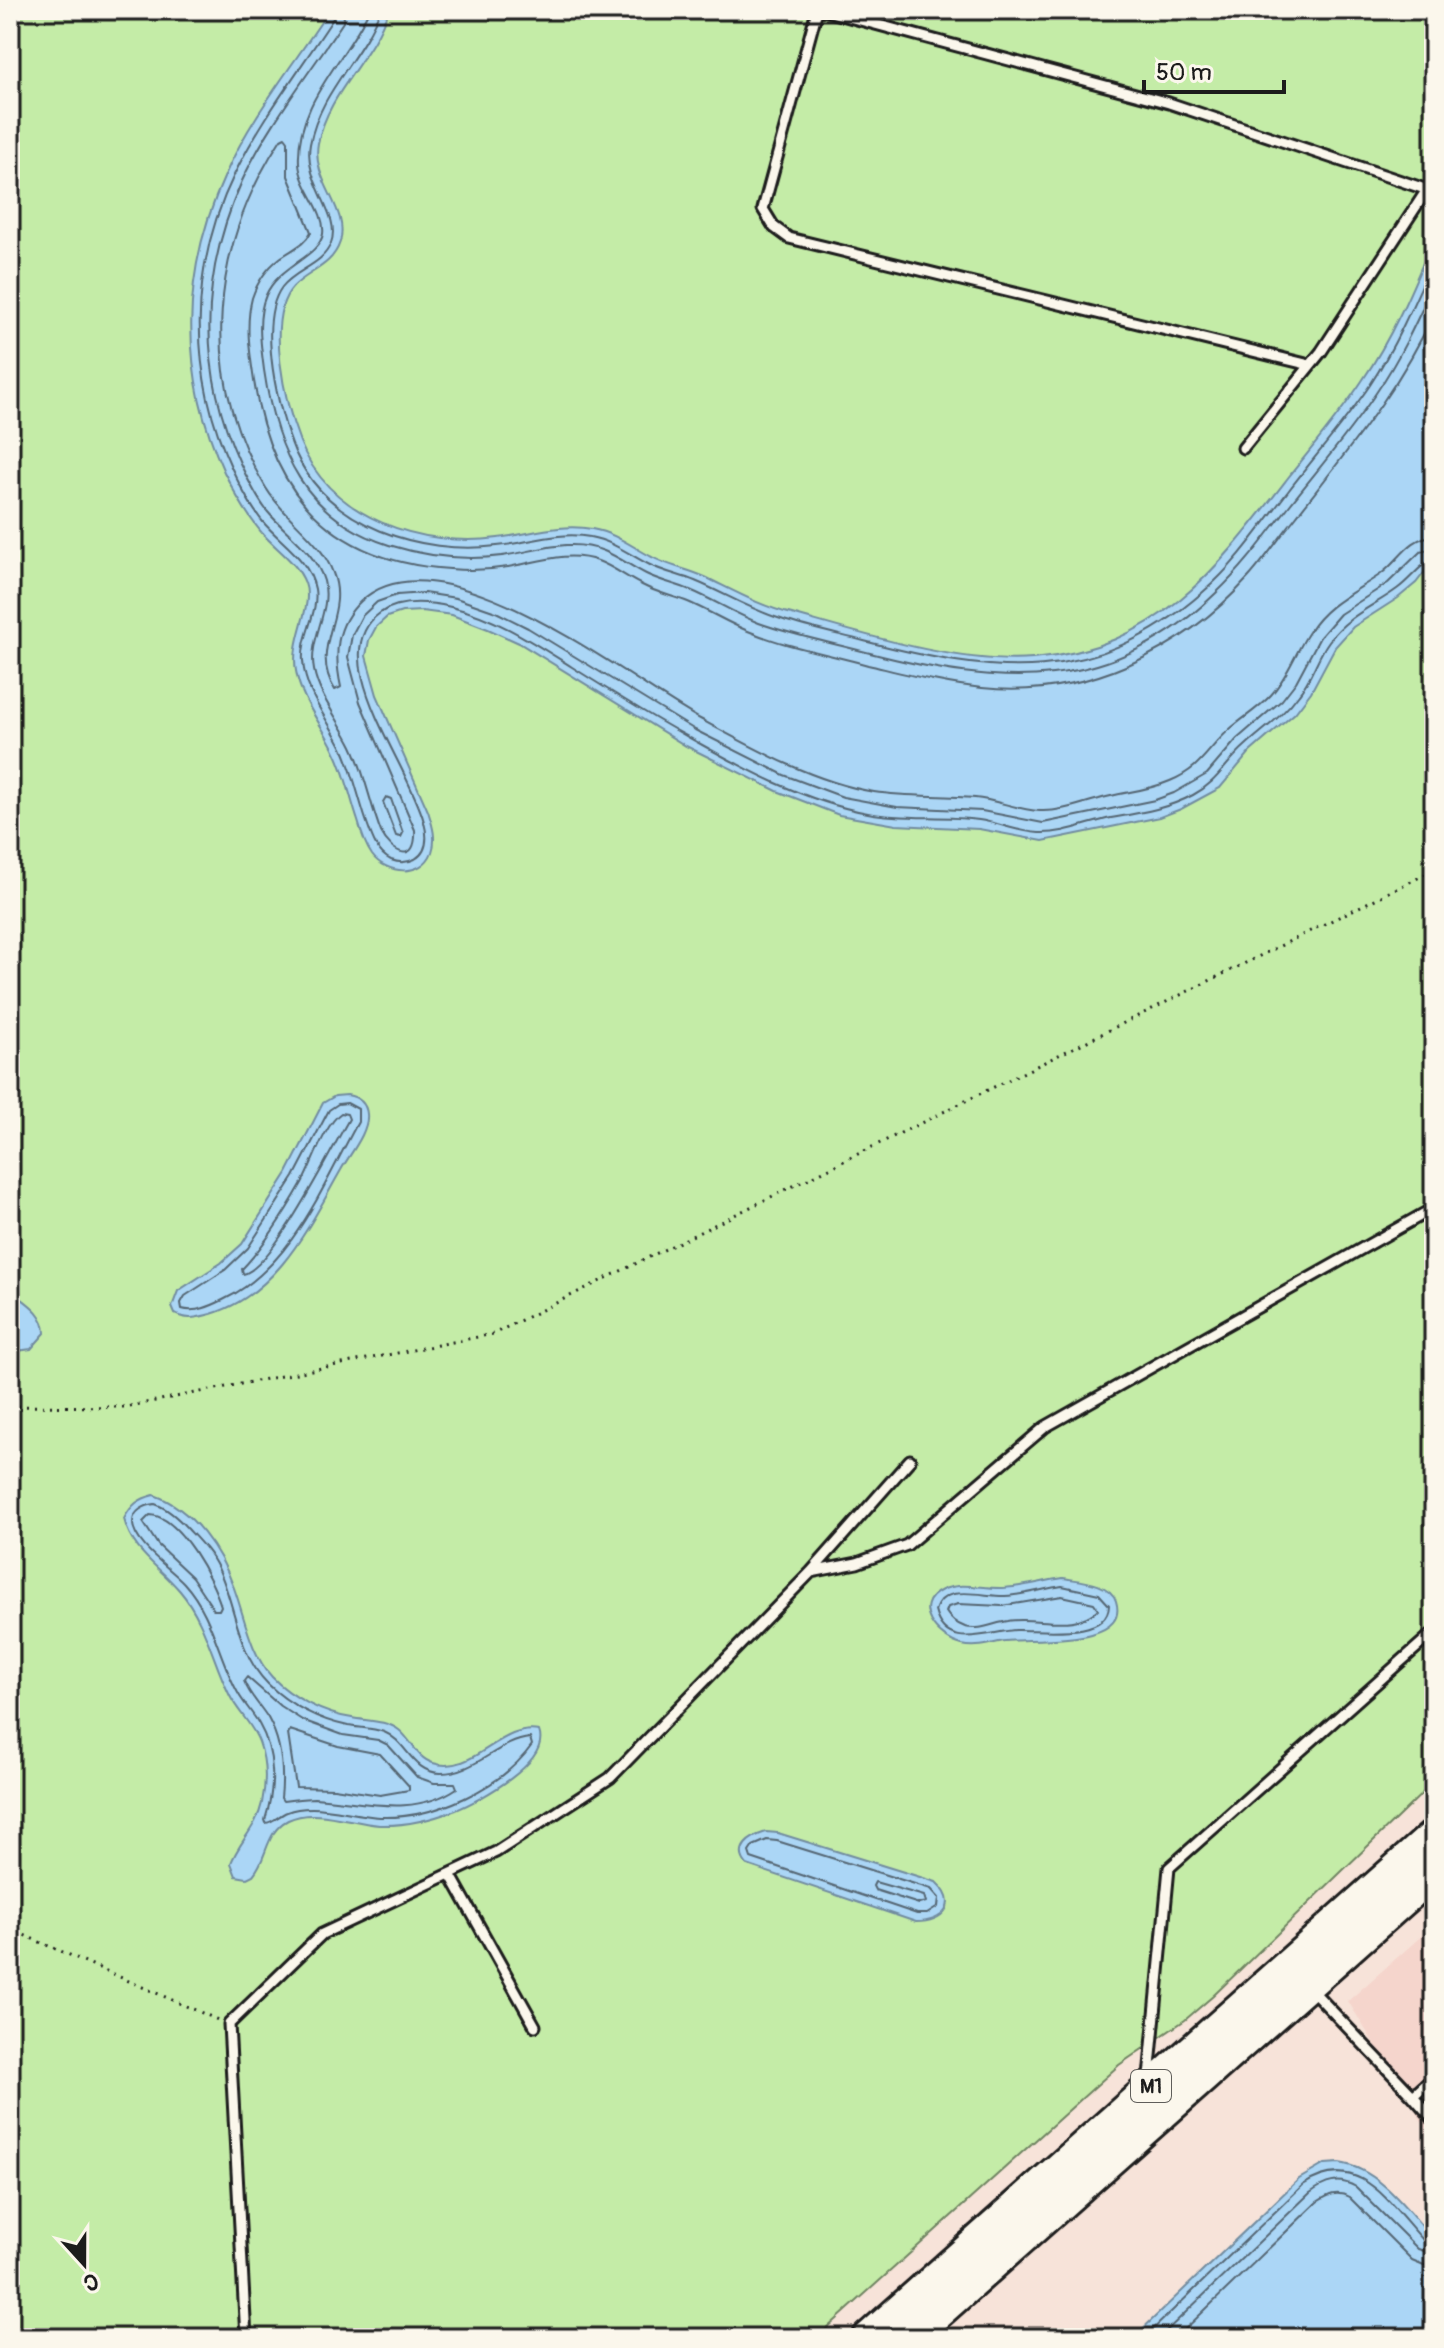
<svg xmlns="http://www.w3.org/2000/svg" width="1444" height="2348" font-family="Pangolin,sans-serif">
<rect width="100%" height="100%" fill="#f7e3d9"/>
<filter id="ink" filterUnits="userSpaceOnUse"><feTurbulence type="fractalNoise" baseFrequency=".0125" numOctaves="2"/><feDisplacementMap in="SourceGraphic" scale="16" xChannelSelector="R" yChannelSelector="G"/><feConvolveMatrix kernelMatrix="1 2 1 2 8 2 1 2 1" color-interpolation-filters="sRGB"/></filter>
<g filter="url(#ink)">
<path fill="#f5d5cc" d="M1434 1925V2141L1348 2001Z"/>
<path fill="#c4eca7" stroke="#708462" stroke-width="2" d="M10 10H1434V1782L1213 1996 1185 2020 1119 2065 816 2338H10Z"/>
<path fill="#abd6f6" stroke="#728c9f" stroke-width="2" d="M329 10H388C373 59 329 90 318 143 311 181 350 209 340 242 332 267 308 271 293 287 264 318 286 406 300 442 331 519 422 548 498 538 530 534 560 523 592 529 615 533 631 546 652 557 668 566 688 569 705 577 734 591 760 606 792 614 863 634 960 665 1033 659 1158 648 1217 570 1287 479 1313 446 1339 416 1362 381 1393 336 1413 287 1434 237V560L1416 583 1398 598 1353 627 1335 647 1311 692 1295 713 1250 752 1220 788 1181 809 1160 817 1043 841 979 829 896 825 839 815 777 791 686 746 519 643 488 629 452 615 422 611 402 612 387 617 376 627 369 640 366 656 377 695 428 811C432 824 437 838 432 852 422 878 386 874 372 855 365 845 361 832 358 821 350 798 346 774 335 752 323 726 301 701 296 671 290 639 314 607 305 583 297 562 277 550 262 533 246 514 235 494 224 472 179 373 181 271 226 173 250 118 296 61 329 10Z
M347 1095C358 1097 366 1102 367 1114 369 1132 349 1155 341 1170 309 1226 278 1294 211 1314 198 1317 188 1321 175 1314L172 1307 178 1291 221 1263 242 1244 287 1173 323 1103 335 1096Z
M10 1290C25 1302 45 1312 45 1333L31 1349 10 1352Z
M154 1495C193 1509 221 1551 234 1588 245 1618 250 1653 272 1677 292 1698 324 1714 352 1718 367 1721 386 1720 399 1730 412 1740 416 1758 433 1763 473 1776 500 1723 539 1731 551 1762 480 1800 456 1810 433 1819 404 1826 379 1825 351 1823 315 1807 288 1820 265 1832 268 1858 253 1875L247 1878 236 1876 231 1863C239 1842 257 1827 262 1803 266 1784 266 1761 259 1742 253 1725 238 1712 230 1696 212 1660 206 1622 180 1591 159 1566 132 1552 124 1519 131 1505 138 1499 154 1495Z
M1063 1578C1079 1581 1110 1582 1116 1601 1131 1650 1022 1636 999 1642 987 1645 975 1648 962 1645 938 1639 909 1606 942 1590 962 1581 982 1589 1003 1588 1023 1587 1043 1581 1063 1578Z
M766 1832 778 1833 936 1882C960 1904 944 1922 916 1922L747 1865C733 1848 750 1837 766 1832Z
M1339 2163C1379 2168 1409 2212 1434 2240V2338H1133L1299 2179 1325 2164Z"/>
<g fill="none" stroke-linecap="round" stroke-linejoin="round">
<path stroke="#556673" stroke-width="2" d="M335 10 334 17C301 68 262 118 235 173 189 267 188 374 232 469 241 488 250 506 263 522 282 544 309 559 315 589 319 613 301 636 303 661 305 694 329 720 343 750 353 772 358 796 366 820 371 834 376 853 391 860 399 863 407 863 415 859 470 828 304 668 380 613 400 599 429 602 451 607 495 617 534 643 572 667 610 691 648 715 688 737 743 768 805 802 868 813 905 820 942 815 979 820 999 823 1018 832 1039 833 1064 834 1087 823 1111 818 1139 813 1167 809 1193 795 1219 781 1225 763 1246 745 1265 728 1284 715 1299 694 1312 678 1317 657 1329 641 1347 616 1374 606 1397 589 1411 579 1419 565 1434 558
M345 10 343 22C310 72 266 128 242 181 200 275 198 370 240 463 248 480 256 497 267 511 286 534 315 551 324 581 332 611 308 639 314 670 319 697 340 721 352 746 365 773 370 804 381 832 392 854 417 865 415 830L360 702 348 657 352 635 362 616 377 602 397 595 424 593 456 598 496 612 528 628 695 730 784 775 843 797 897 807 982 811 1043 823 1155 800 1174 793 1207 774 1237 739 1282 700 1296 682 1320 637 1340 614 1388 583 1420 552 1434 548
M369 10C345 62 296 101 299 163 300 188 326 210 323 234 319 257 278 266 266 295 256 318 261 346 264 370 276 452 305 518 389 545 425 556 464 561 502 556 537 551 570 537 604 551 619 557 632 567 646 574 660 581 676 584 690 590 714 600 735 614 759 623 795 636 833 643 870 653 1001 687 1111 695 1216 593 1244 567 1266 536 1289 506 1319 468 1350 432 1376 393 1400 358 1417 321 1434 283
M380 10C362 58 320 91 310 144 303 183 342 214 331 243 323 265 296 269 282 287 256 322 279 415 295 452 329 527 420 555 497 546 528 543 558 531 590 537 613 541 630 555 650 565 664 572 680 575 695 581 724 593 751 610 781 619 808 628 837 634 864 641 996 675 1093 688 1203 592 1237 563 1262 525 1289 490 1316 455 1345 422 1370 385 1396 345 1415 301 1434 258
M1434 313C1399 390 1346 452 1295 518 1279 538 1265 559 1249 577 1182 652 1084 699 982 688 944 684 906 674 868 665 829 654 786 647 748 631 728 623 709 611 688 602 673 596 657 593 642 585 627 578 614 567 598 561 568 550 538 562 508 567 489 570 470 571 450 569 332 562 271 494 254 381 250 354 245 325 252 298 257 283 267 268 280 258 292 249 304 246 311 232L288 176V141L285 137 281 139C211 247 198 375 266 488 285 520 320 538 333 573 350 615 308 647 335 690L341 687C334 655 335 625 361 601 440 527 628 680 702 720 755 749 814 782 874 792 908 797 941 795 975 798 997 800 1018 810 1040 811 1060 812 1080 804 1099 799 1123 792 1147 791 1170 781 1203 767 1206 750 1230 729 1244 717 1259 708 1271 695 1288 676 1295 653 1309 632 1326 604 1355 592 1381 574 1400 560 1409 537 1434 536
M386 797 391 799 403 833 401 837 396 836 383 802Z
M347 1103 358 1109V1122C323 1185 292 1267 223 1300 211 1306 196 1313 182 1309L181 1303 185 1296 225 1270 248 1248 294 1177 329 1110 338 1104Z
M341 1113 347 1114 349 1119C332 1148 272 1269 243 1274L242 1269C266 1244 285 1213 302 1183 312 1165 325 1124 341 1113Z
M155 1504C167 1508 179 1519 188 1529 199 1541 211 1553 218 1568 236 1605 237 1654 268 1684 289 1705 319 1720 348 1726 360 1728 373 1728 384 1732 407 1741 412 1773 441 1773 476 1773 498 1741 530 1738L532 1745C501 1789 433 1819 380 1817 357 1816 335 1808 312 1808 304 1808 294 1809 287 1812 279 1815 274 1822 266 1823L265 1820C275 1789 276 1753 259 1724 253 1713 244 1704 238 1693 218 1657 213 1615 184 1583 171 1569 132 1543 133 1522 133 1511 145 1505 155 1504Z
M150 1515C180 1516 213 1580 221 1606L219 1610H214L192 1577 158 1545 143 1522Z
M1062 1586 1099 1594 1109 1605C1108 1640 1039 1629 1016 1630 990 1631 945 1653 935 1611 943 1582 984 1597 1005 1596 1024 1595 1043 1589 1062 1586Z
M1062 1596 1094 1603 1098 1609C1076 1632 1036 1616 1008 1621 994 1623 980 1631 965 1627 957 1624 950 1619 946 1612L948 1607 958 1604 1002 1606Z
M247 1677 280 1706 302 1720 343 1735 378 1740 388 1745 417 1777 434 1783H455L457 1788C413 1818 363 1801 314 1798 304 1798 293 1800 283 1801L281 1798C284 1770 282 1743 268 1718 260 1705 249 1695 244 1681Z
M290 1730 338 1746 380 1754 409 1786V1790L380 1795 334 1788 296 1787 288 1734Z
M767 1840 777 1841 931 1889 939 1898 938 1907 927 1914H917L751 1858 749 1852 753 1846Z
M875 1882 924 1896 926 1902 919 1904 875 1890 873 1886Z
M1144 2338 1303 2185C1359 2148 1390 2205 1425 2242L1434 2244
M1159 2338 1310 2193C1325 2182 1338 2177 1356 2187L1418 2249 1434 2254
M1176 2338 1317 2202C1328 2195 1337 2190 1349 2197L1412 2260 1424 2265 1434 2266"/>
<g stroke="#1c1c1c" stroke-width="15">
<path id="service" d="M817 10 763 209 774 227 789 238 1310 365
M823 10 1169 103 1428 190
M1243 448 1321 352 1434 179
M811 1572 857 1563 907 1545 1045 1427 1434 1208
M450 1874 535 2026
M1310 1988 1413 2096 1434 2077
M1149 2077 1169 1868 1434 1632
M1413 2096 1434 2120
M246 2338 229 2024 322 1934 496 1852 610 1778 811 1572 910 1460"/>
</g>
<g stroke="#1c1c1c" stroke-width="36">
<path id="trunk" d="M868 2338 1434 1835
M910 2338 1434 1873"/>
</g>
<path stroke="#1c1c1c" stroke-width="3" stroke-dasharray="2 6" stroke-linecap="butt" d="M10 1406 125 1407 493 1334 1434 870
M10 1929 218 2020"/>
<use href="#service" stroke="#fbf7ec" stroke-width="9"/>
<use href="#trunk" stroke="#fbf7ec" stroke-width="30"/>
</g>
</g>
<g text-anchor="middle" dominant-baseline="central" stroke-width="6" stroke-linejoin="round" paint-order="stroke">
<rect fill="#fbf7ec" stroke="#5f5e5a" stroke-width="2" x="1131" y="2070" width="40" height="32" rx="6"/>
<g font-size="20" font-weight="bold" fill="#1c1c1c">
<text x="1151" y="2086">М1</text>
</g>
</g>
<rect width="1444" height="2348" fill="none" stroke="#fbf7ec" stroke-width="40"/>
<rect x="20" y="20" width="1404" height="2308" fill="none" stroke="#1c1c1c" stroke-width="3" filter="url(#ink)"/>
<g transform="translate(84 2264) rotate(159)" stroke="#fbf7ec" stroke-width="6" paint-order="stroke">
<path d="M0-6L14 30L0 20L-14 30Z" fill="#1c1c1c"/>
<text y="-12" font-size="22" font-weight="bold" text-anchor="middle" fill="#1c1c1c">С</text>
</g>
<path d="M1144 80v12h140v-12" fill="none" stroke="#1c1c1c" stroke-width="4"/>
<text x="1156" y="80" font-size="24" fill="#1c1c1c" stroke="#fbf7ec" stroke-width="6" paint-order="stroke">50 m</text>
</svg>
